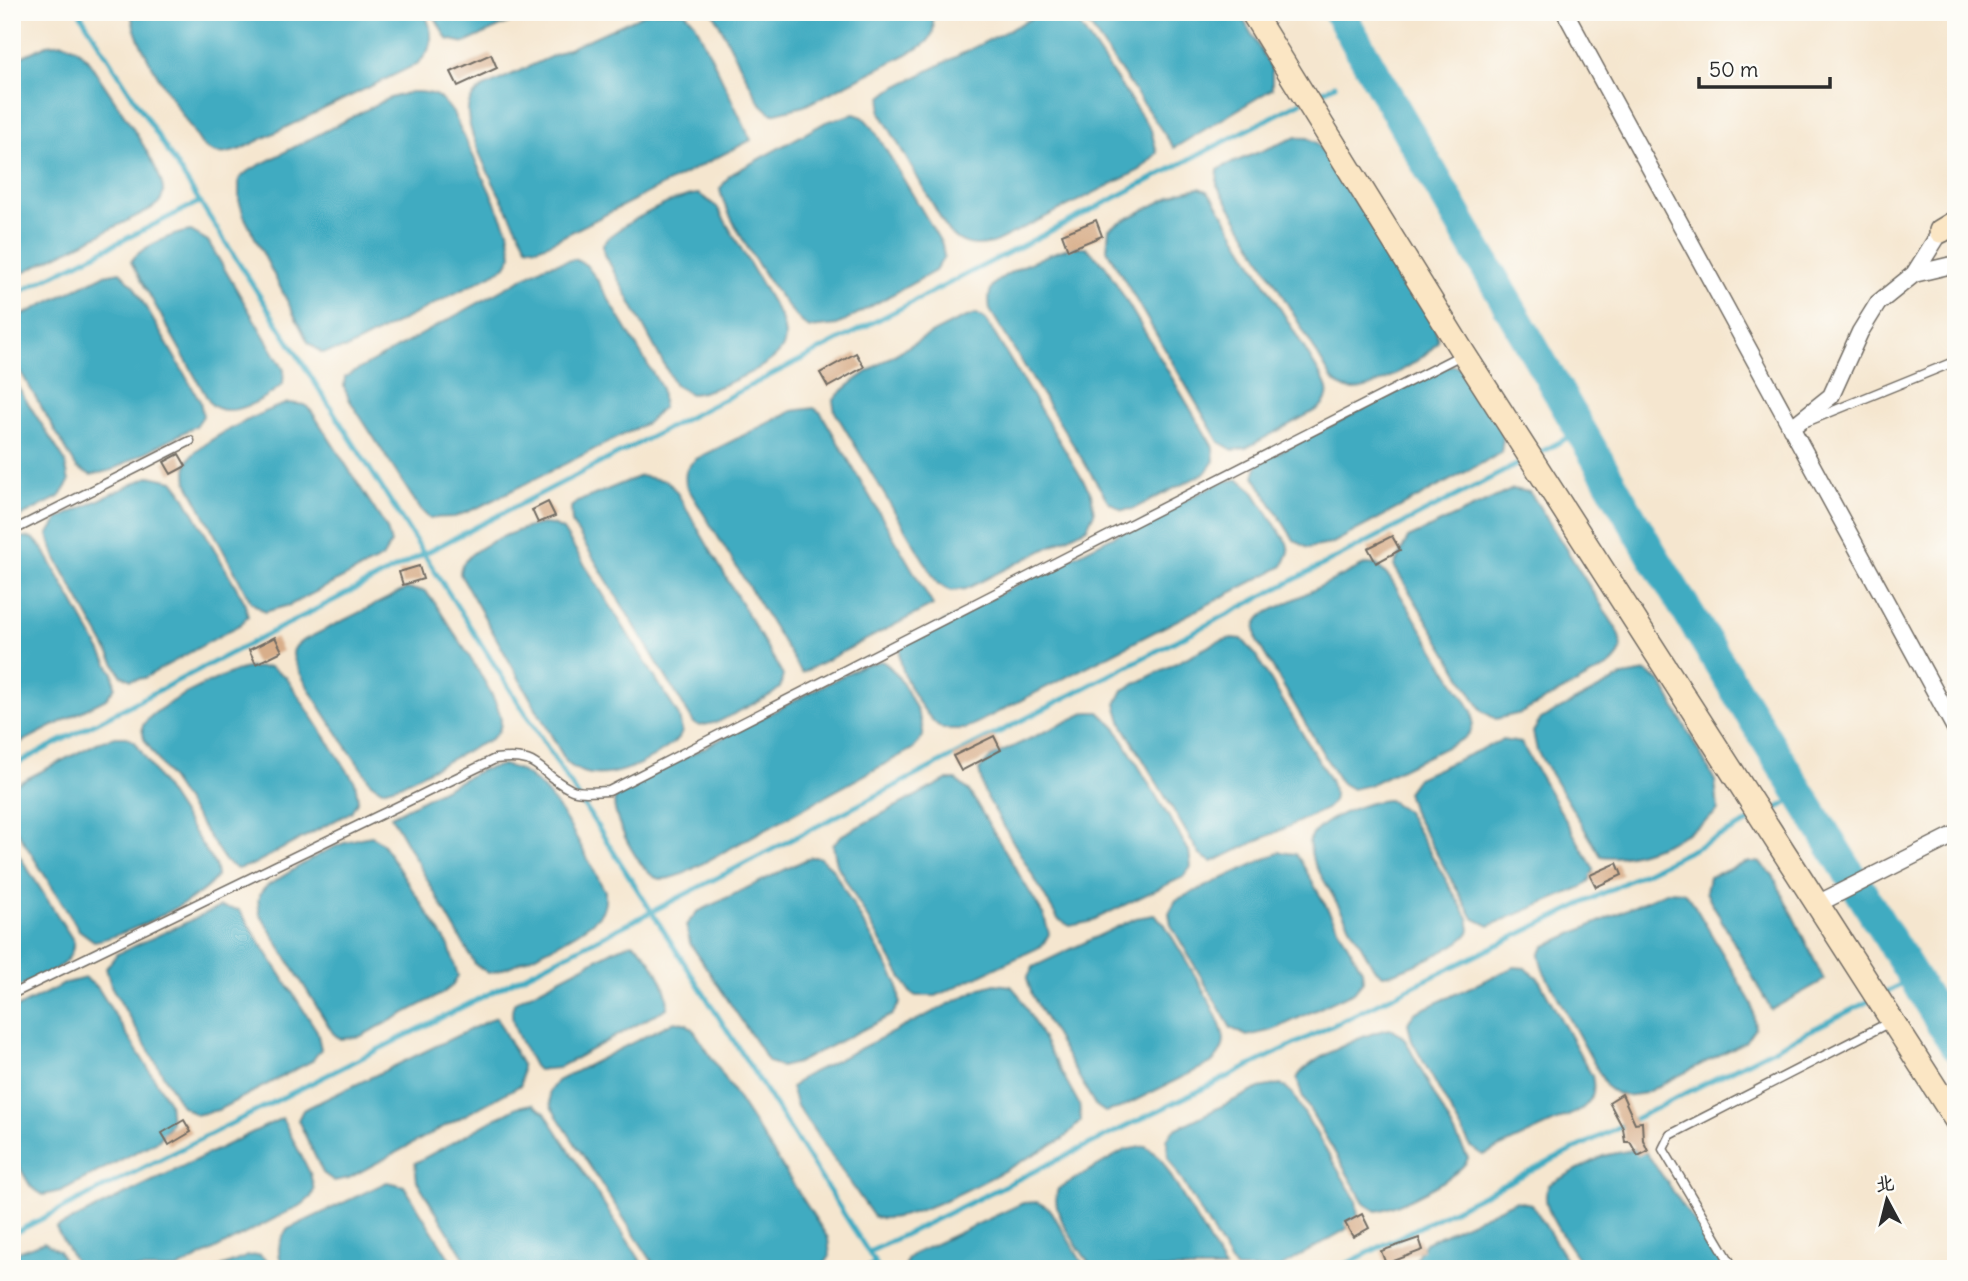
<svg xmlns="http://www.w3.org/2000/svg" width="1968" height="1281" font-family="Delius,'LXGW WenKai TC',sans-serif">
<rect width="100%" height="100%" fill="#fdfcf7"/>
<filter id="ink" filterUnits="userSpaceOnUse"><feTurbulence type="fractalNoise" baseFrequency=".0143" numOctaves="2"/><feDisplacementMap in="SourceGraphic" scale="14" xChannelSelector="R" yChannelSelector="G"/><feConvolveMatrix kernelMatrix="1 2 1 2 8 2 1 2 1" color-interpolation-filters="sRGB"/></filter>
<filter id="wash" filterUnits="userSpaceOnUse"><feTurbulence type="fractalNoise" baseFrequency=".00686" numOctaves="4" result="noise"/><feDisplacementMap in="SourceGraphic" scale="28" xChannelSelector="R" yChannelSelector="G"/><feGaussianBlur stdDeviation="1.57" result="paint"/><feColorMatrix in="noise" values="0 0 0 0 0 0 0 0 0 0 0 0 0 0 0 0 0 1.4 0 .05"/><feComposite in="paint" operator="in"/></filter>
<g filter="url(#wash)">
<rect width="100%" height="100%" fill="#f5e6cf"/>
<path fill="#41abc1" stroke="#366b76" stroke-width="2" d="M132 12H424C434 32 435 49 417 64L239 150C222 155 215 156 202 145 185 118 129 40 132 12Z
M432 12H531L465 43 447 39Z
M649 12H685L695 23 751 140 548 244 537 248 527 246C512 217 466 140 468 110 468 100 475 94 482 88Z
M713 12H931C936 29 934 39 919 48L804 106 772 114 759 102Z
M1044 12H1066L1078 23 1151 130 1157 153 1140 170 993 243C973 247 963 246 948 231L880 112 882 97 892 89Z
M1080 12H1239L1272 70V89L1174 148Z
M63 43 76 48 88 60C102 83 167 172 163 194 162 202 156 205 149 210L12 278V61L47 45Z
M411 92C433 91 440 95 453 113L508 230 512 255 506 266 495 273 348 348 322 353 308 342 244 216 239 200V179L248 171 387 99Z
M854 114 863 117 873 128 942 244 944 257 935 271 837 325 810 328C787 316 724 216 720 189L730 175 826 122Z
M1296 137 1308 138 1317 143 1433 318 1438 341C1428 358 1371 392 1351 390 1343 389 1338 384 1332 379L1217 185 1218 170 1227 165Z
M1199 188 1207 191 1214 199 1323 379C1330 392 1329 400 1318 409L1246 448 1233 450 1219 442 1107 250 1109 229 1116 224 1180 192Z
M699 194 717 207 781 318C784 328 788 340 781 350 769 368 712 392 691 394L675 385 603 251V244C616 226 677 195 699 194Z
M191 231 208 241 284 370 283 384C267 398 229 422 210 403L131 262C139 247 175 233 191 231Z
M1072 247H1086L1105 265 1213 447 1214 461 1205 473 1133 509 1122 510 1108 501 990 310C989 302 988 295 992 287 1002 272 1054 252 1072 247Z
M575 259 586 265 596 278 661 387 663 407 647 423 479 507 455 517 429 518 420 509 349 399 344 387 345 377 545 266Z
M120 272 133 285 200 401 203 416 196 426 112 470 91 475 77 468 12 357V320L104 275Z
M977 314 986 320 1091 493 1094 513 1087 528 966 589 951 591 938 584 835 412 833 401C846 380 952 318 977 314Z
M1455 365 1462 369 1500 428 1503 438 1501 453 1331 544 1308 548 1294 540 1254 476 1258 463 1447 366Z
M12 378 65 461 69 482 59 497 12 521Z
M288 403 305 405 312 412 387 529 391 543 382 558 290 605 265 612 251 602 187 482C186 474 185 468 189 460 199 441 266 410 288 403Z
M814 408 821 413 933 605 802 673 686 485C684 472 686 468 696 459L792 411Z
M150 476 173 481 181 491 244 601 248 616 241 624 144 678 131 680 121 675 56 558 48 535 58 519Z
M640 476 667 481 676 491 783 675 780 688 771 695 718 722 700 726 694 723 572 523 571 507 577 502Z
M1239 479 1253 491 1287 543 1289 552 1283 566 965 729H943C924 718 891 664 902 643L1221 482Z
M1513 489 1529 492 1535 500 1617 630C1623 645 1623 655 1609 666L1521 713 1496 719 1482 711 1394 566 1408 538Z
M542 524 553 525 563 530 679 716 682 732 679 738C652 762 599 791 567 763L460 574C459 549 521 528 542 524Z
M25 537 34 539 43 549 113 673 115 687 106 699 12 747V539Z
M1366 564 1377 565 1390 578 1472 711C1474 724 1474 731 1463 739L1369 785 1352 789 1340 782 1257 641C1254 629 1254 623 1264 614Z
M406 589 425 591 435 603C450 628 499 696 501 721 501 730 497 734 491 739L400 785 382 790 371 783C357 761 294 674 293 654 293 648 297 645 302 641Z
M1232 638 1242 639 1255 654 1330 780C1335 793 1337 800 1326 809L1212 862 1200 855 1122 724 1116 704 1123 690 1217 642Z
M881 661C897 667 925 718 923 736L914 748 685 873C676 876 666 881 657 878 641 874 609 814 615 798L623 790 861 666Z
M270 667 286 677 355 782 358 800 351 812 252 865 237 869 226 862 144 739 142 728C147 709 226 672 247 668 254 667 262 668 270 667Z
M1646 672 1661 682 1715 781 1718 810C1697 834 1633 862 1601 856L1537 751 1533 732 1541 719 1623 676Z
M1087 712H1099L1115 727 1189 851 1191 867 1183 877 1089 922 1070 926 1058 919 984 792 979 770 991 757Z
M115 737H126L135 742 215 865 217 875C208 897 119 939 94 941L79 930 12 823V786L97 743Z
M1502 740 1521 743 1594 869 1589 882 1582 887 1489 926 1473 918 1413 812 1407 792 1417 778Z
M503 765C553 774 581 850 605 891 605 899 606 906 601 913 589 931 510 970 488 973L475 964 391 816 481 770Z
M946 780H956L969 791 1044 916 1049 934 1042 946 936 996H916L910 992 837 865 833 845 842 835Z
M1389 800 1406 811 1468 918 1470 930C1466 944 1399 974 1383 975L1374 968 1313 861 1309 842C1315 821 1368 800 1389 800Z
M372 836 382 843 449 946 458 976 453 985 442 994 361 1036 340 1039 333 1033 260 914C257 901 257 895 267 886 299 867 335 840 372 836Z
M12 844 73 940C77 968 33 980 12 990Z
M1280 852 1295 854 1300 860 1362 970 1363 981 1354 992 1273 1030 1247 1036 1231 1028 1171 925 1169 913 1176 900Z
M811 857H819L832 868 897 982 900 1003 892 1015 797 1063 781 1067 769 1062 690 943 686 925 697 912Z
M1748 862H1759L1773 875 1824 980 1771 1010 1706 892 1709 877Z
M1668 891 1683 892 1690 898 1752 1004 1755 1027 1745 1042 1645 1093C1630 1096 1619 1098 1607 1087L1543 970 1539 955 1545 946Z
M220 907 239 910 317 1031 321 1049 312 1061 218 1110 196 1115 181 1105 111 986 106 968 117 954Z
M1154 915 1164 923C1177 947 1223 1017 1224 1040 1224 1050 1218 1057 1211 1063L1120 1108 1105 1112 1095 1105 1032 995 1027 978 1033 967 1136 918Z
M632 943C647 948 672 993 667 1008L558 1068 538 1070 534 1066C526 1049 504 1020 515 1002L618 948Z
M1514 967 1525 968 1538 978 1592 1076C1596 1093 1592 1101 1579 1111L1483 1155 1471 1147 1412 1041 1408 1023 1414 1013Z
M85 978 98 988 169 1102 171 1123 159 1140 61 1191 43 1195 31 1187 12 1154V1010L66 983Z
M995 984 1011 986 1019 995 1079 1104 1081 1121 1063 1139C1025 1158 910 1229 874 1217L797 1106 791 1088 803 1077 981 988Z
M496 1017 522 1065 521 1085 349 1178 334 1181 323 1173 298 1120 303 1110Z
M675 1021 687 1024 695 1032 828 1238 830 1256 821 1269H657L551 1107 549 1092 557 1081Z
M1393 1029 1404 1038 1468 1158C1464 1175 1394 1210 1376 1211L1365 1204 1303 1098 1297 1079C1302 1062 1375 1028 1393 1029Z
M1281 1084 1292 1093 1356 1200 1358 1217 1345 1230 1277 1269H1235L1168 1157 1167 1139 1173 1130 1259 1088Z
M533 1104 545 1113 646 1269H471L417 1181 415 1163 517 1107Z
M282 1118 310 1173 314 1190 311 1197 303 1204 177 1269H79L56 1228Z
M1146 1146 1161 1159 1225 1269H1093C1081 1249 1048 1213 1058 1189L1125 1150Z
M1636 1149 1646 1153 1655 1165 1719 1258 1722 1269H1585C1573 1249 1533 1204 1550 1184L1603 1156Z
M387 1182 404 1186 456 1269H285C276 1254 277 1242 288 1229Z
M1515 1201 1532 1204 1572 1269H1419L1416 1258 1425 1243Z
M1037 1202 1050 1209 1086 1269H905L907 1259 913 1254 1023 1203Z
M44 1242 59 1251 68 1269H12V1254Z
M260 1255 276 1269H216L248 1256Z"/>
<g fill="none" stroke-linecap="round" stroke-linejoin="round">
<path stroke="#41abc1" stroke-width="5" d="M79 12 879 1269
M1310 98 1335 85
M12 296 199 202
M1536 455 1567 438
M12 766 1301 102
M1766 814 1785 804
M1882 994 1901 985
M12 1234 651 912 1524 461
M869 1252 1757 818
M865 1269 875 1263
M1336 1269 1873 999"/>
<path stroke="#41abc1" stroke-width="32" d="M1339 12 1653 556 1956 1046"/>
</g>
<g id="blocks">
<path fill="#d8ae8a" d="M491 54 497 68 458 86 451 72Z
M1096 220 1102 236 1068 250 1062 234Z
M856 353 864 367 828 387 820 373Z
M179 454 186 466 171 474 164 462Z
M548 502 555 516 538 523 532 510Z
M1392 536 1400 550 1376 563 1368 548Z
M419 566 423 579 403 585 399 572Z
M275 637 282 651 256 664 249 650Z
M994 736 1001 750 961 771 953 756Z
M1617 863 1622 875 1596 887 1590 875Z
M1622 1094 1635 1123 1642 1122 1643 1140 1648 1151 1638 1156 1630 1142H1625L1623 1128 1609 1102Z
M184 1120 191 1132 169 1145 162 1133Z
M1362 1214 1369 1228 1353 1237 1345 1223Z
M1419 1238 1423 1250 1386 1264 1381 1251Z"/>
</g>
</g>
<g filter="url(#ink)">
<use href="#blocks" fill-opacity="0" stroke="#726c64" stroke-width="2"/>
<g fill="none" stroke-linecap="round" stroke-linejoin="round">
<g stroke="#726c64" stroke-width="11">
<path id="lane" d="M1806 422 1956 361
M12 531 190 441
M12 994 495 759C542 753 536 772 570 789 579 794 598 791 609 791L1463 354
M1731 1269 1730 1262 1663 1149 1670 1135 1890 1022"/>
</g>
<g stroke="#726c64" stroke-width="19">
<path id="street" d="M1565 12 1956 730
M1914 274 1956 264
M1791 428 1831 396 1860 332 1878 303 1914 274 1941 231
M1819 903 1956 834"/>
</g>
<g stroke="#726c64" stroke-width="26">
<path id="secondary" d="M1252 12 1464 354 1956 1120
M1941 231 1956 222"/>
</g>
<use href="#lane" stroke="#fff" stroke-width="8"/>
<use href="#street" stroke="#fff" stroke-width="16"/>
<use href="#secondary" stroke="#fbe6c4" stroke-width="23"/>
</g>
</g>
<rect width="1968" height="1281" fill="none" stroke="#fdfcf7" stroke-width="42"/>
<g transform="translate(1887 1200) rotate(353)" stroke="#fdfcf7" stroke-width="5" paint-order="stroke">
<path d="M0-5L12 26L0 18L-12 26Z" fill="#2b2b2b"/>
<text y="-10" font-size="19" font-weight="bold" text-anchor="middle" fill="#2b2b2b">北</text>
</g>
<path d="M1699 77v10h131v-10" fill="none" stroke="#2b2b2b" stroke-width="3.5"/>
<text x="1709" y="77" font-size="21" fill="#2b2b2b" stroke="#fdfcf7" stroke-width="5" paint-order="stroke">50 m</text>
</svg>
